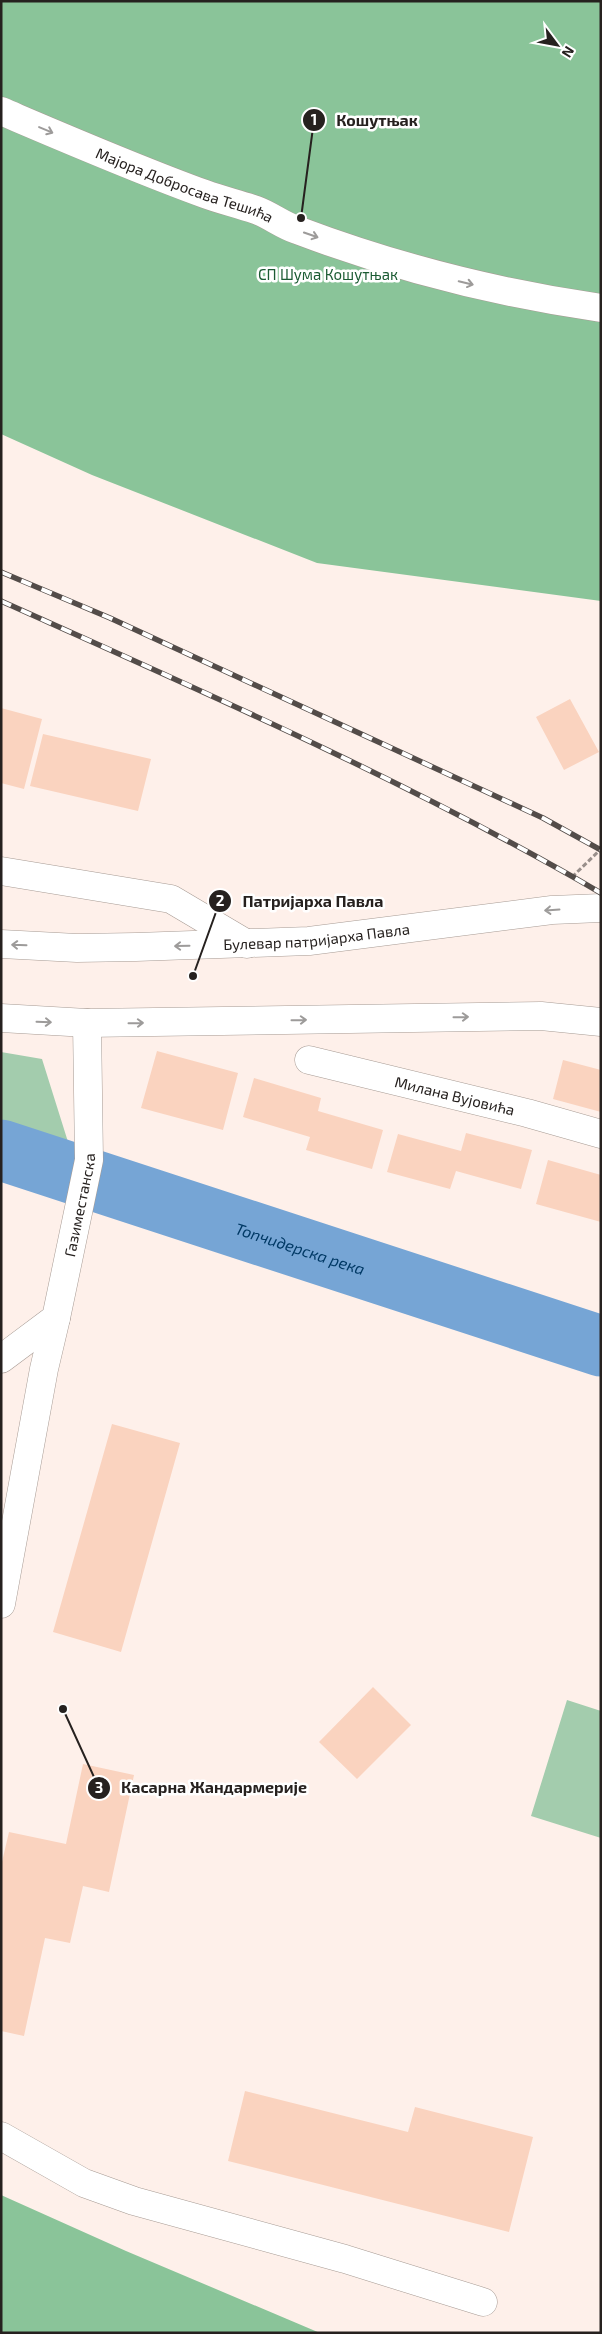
<svg xmlns="http://www.w3.org/2000/svg" width="602" height="2334" font-family="'Exo 2',sans-serif">
<rect width="100%" height="100%" fill="#fef0ea"/>
<path fill="#a3ccad" d="M1 1052 42 1059 74 1161 1 1137Z
M567 1700 601 1711V1838L531 1816Z"/>
<path fill="#8ac499" d="M1 1H601V601L317 563 92 475 1 434Z
M1 2195 126 2251 320 2333H1Z"/>
<g fill="none" stroke-linecap="round" stroke-linejoin="round">
<path stroke="#76a5d5" stroke-width="61" id="s1" d="M1 1150 601 1346"/>
</g>
<path fill="#fad3bf" d="M570 699 599 752 564 770 536 717Z
M1 708 42 719 24 789 1 783Z
M43 734 151 759 138 811 30 786Z
M157 1051 238 1073 223 1130 141 1108Z
M563 1060 601 1070V1112L553 1099Z
M254 1078 321 1098 318 1111 383 1130 372 1169 306 1150 310 1137 243 1117Z
M466 1133 532 1150 521 1189 456 1171 450 1189 387 1172 398 1134 461 1151Z
M548 1160 601 1175V1222L536 1204Z
M112 1424 180 1443 121 1652 53 1632Z
M373 1687 411 1725 357 1779 319 1742Z
M83 1764 134 1775 109 1892 83 1886 70 1943 45 1938 24 2036 1 2031V1866L9 1832 66 1844Z
M245 2091 408 2132 415 2107 533 2137 509 2232 228 2161Z"/>
<g fill="none" stroke-linecap="round" stroke-linejoin="round">
<g stroke="#a79b94" stroke-width="29">
<g id="minor">
<path id="s2" d="M1 111C69 140 136 169 205 194 221 200 239 204 256 210 270 215 282 225 297 230 395 267 497 293 601 308"/>
<path d="M1 871 171 899 247 944"/>
<path id="s3" d="M309 1060 527 1113 601 1134"/>
<path id="s4" d="M1 1359 56 1318 89 1160 87 1023"/>
<path d="M1 1604 44 1369 56 1318"/>
<path d="M1 2136 84 2183 134 2201 345 2259 483 2302"/>
</g>
</g>
<g stroke="#a79b94" stroke-width="29">
<g id="major">
<path id="s5" d="M1 944 77 948 136 947 309 941 552 910 601 908"/>
<path d="M1 1018 87 1023 541 1016 601 1022"/>
</g>
</g>
<path stroke="#998f8b" stroke-width="3" stroke-dasharray="5 2.5" stroke-linecap="butt" d="M572 877 601 849"/>
<use href="#minor" stroke="#fff" stroke-width="28"/>
<use href="#major" stroke="#fff" stroke-width="28"/>
<g stroke="#534c49" stroke-width="5.5">
<path id="rail" d="M1 572 110 618 543 818 601 850
M1 601C204 692 408 781 601 893"/>
</g>
<use href="#rail" stroke="#fff" stroke-width="4" stroke-dasharray="11" stroke-linecap="butt"/>
</g>
<defs><path id="oneway-shaft" d="M-6 0H5M1.5-3L5.5 0L1.5 3" fill="none" stroke-width="1.6" stroke-linecap="round" stroke-linejoin="round" transform="scale(1.25)"/></defs>
<g stroke="#9d9b9a">
<use href="#oneway-shaft" transform="translate(46 130) rotate(23)"/>
<use href="#oneway-shaft" transform="translate(311 235) rotate(19)"/>
<use href="#oneway-shaft" transform="translate(466 283) rotate(13)"/>
<use href="#oneway-shaft" transform="translate(552 910) rotate(176)"/>
<use href="#oneway-shaft" transform="translate(19 945) rotate(-178)"/>
<use href="#oneway-shaft" transform="translate(182 946) rotate(179)"/>
<use href="#oneway-shaft" transform="translate(461 1017) rotate(-1)"/>
<use href="#oneway-shaft" transform="translate(299 1020) rotate(-1)"/>
<use href="#oneway-shaft" transform="translate(44 1022) rotate(2)"/>
<use href="#oneway-shaft" transform="translate(136 1023) rotate(-1)"/>
</g>
<g text-anchor="middle" dominant-baseline="central" stroke-width="5" stroke-linejoin="round" paint-order="stroke">
<g font-size="15" fill="#26211f" stroke="#fff">
<text stroke="none"><textPath href="#s2" startOffset="198">Мајора Добросава Тешића</textPath></text>
<text stroke="none"><textPath href="#s5" startOffset="316">Булевар патријарха Павла</textPath></text>
<text stroke="none"><textPath href="#s3" startOffset="150">Милана Вујовића</textPath></text>
<text stroke="none"><textPath href="#s4" startOffset="184">Газиместанска</textPath></text>
</g>
<g font-size="15" fill="#1b5b33" stroke="#fff">
<text x="328" y="274">СП Шума Кошутњак</text>
</g>
<g font-size="16" font-style="italic" fill="#013965" stroke="#fff">
<text stroke="none"><textPath href="#s1" startOffset="315">Топчидерска река</textPath></text>
</g>
</g>
<path fill="none" stroke="#26211f" stroke-width="2" d="M301 218L314 120M193 976L220 901M63 1709L99 1788"/>
<g fill="#26211f" stroke="#fff" stroke-width="2">
<circle cx="301" cy="218" r="5"/>
<circle cx="193" cy="976" r="5"/>
<circle cx="63" cy="1709" r="5"/>
<circle cx="314" cy="120" r="12"/>
<circle cx="220" cy="901" r="12"/>
<circle cx="99" cy="1788" r="12"/>
</g>
<g font-size="15" text-anchor="middle" font-weight="bold" fill="#fff">
<text x="314" y="125">1</text>
<text x="220" y="906">2</text>
<text x="99" y="1793">3</text>
</g>
<g font-size="16" text-anchor="middle" font-weight="bold" fill="#26211f" stroke="#fff" stroke-width="5" stroke-linejoin="round" paint-order="stroke">
<text x="377" y="126">Кошутњак</text>
<text x="313" y="907">Патријарха Павла</text>
<text x="214" y="1793">Касарна Жандармерије</text>
</g>
<rect width="602" height="2334" fill="none" stroke="#26211f" stroke-width="5"/>
<g transform="translate(557 45) rotate(122)" stroke="#ffffff" stroke-width="4" paint-order="stroke">
<path d="M0-4L9 19L0 12L-9 19Z" fill="#26211f"/>
<text y="-8" font-size="14" font-weight="bold" text-anchor="middle" fill="#26211f">N</text>
</g>
</svg>
